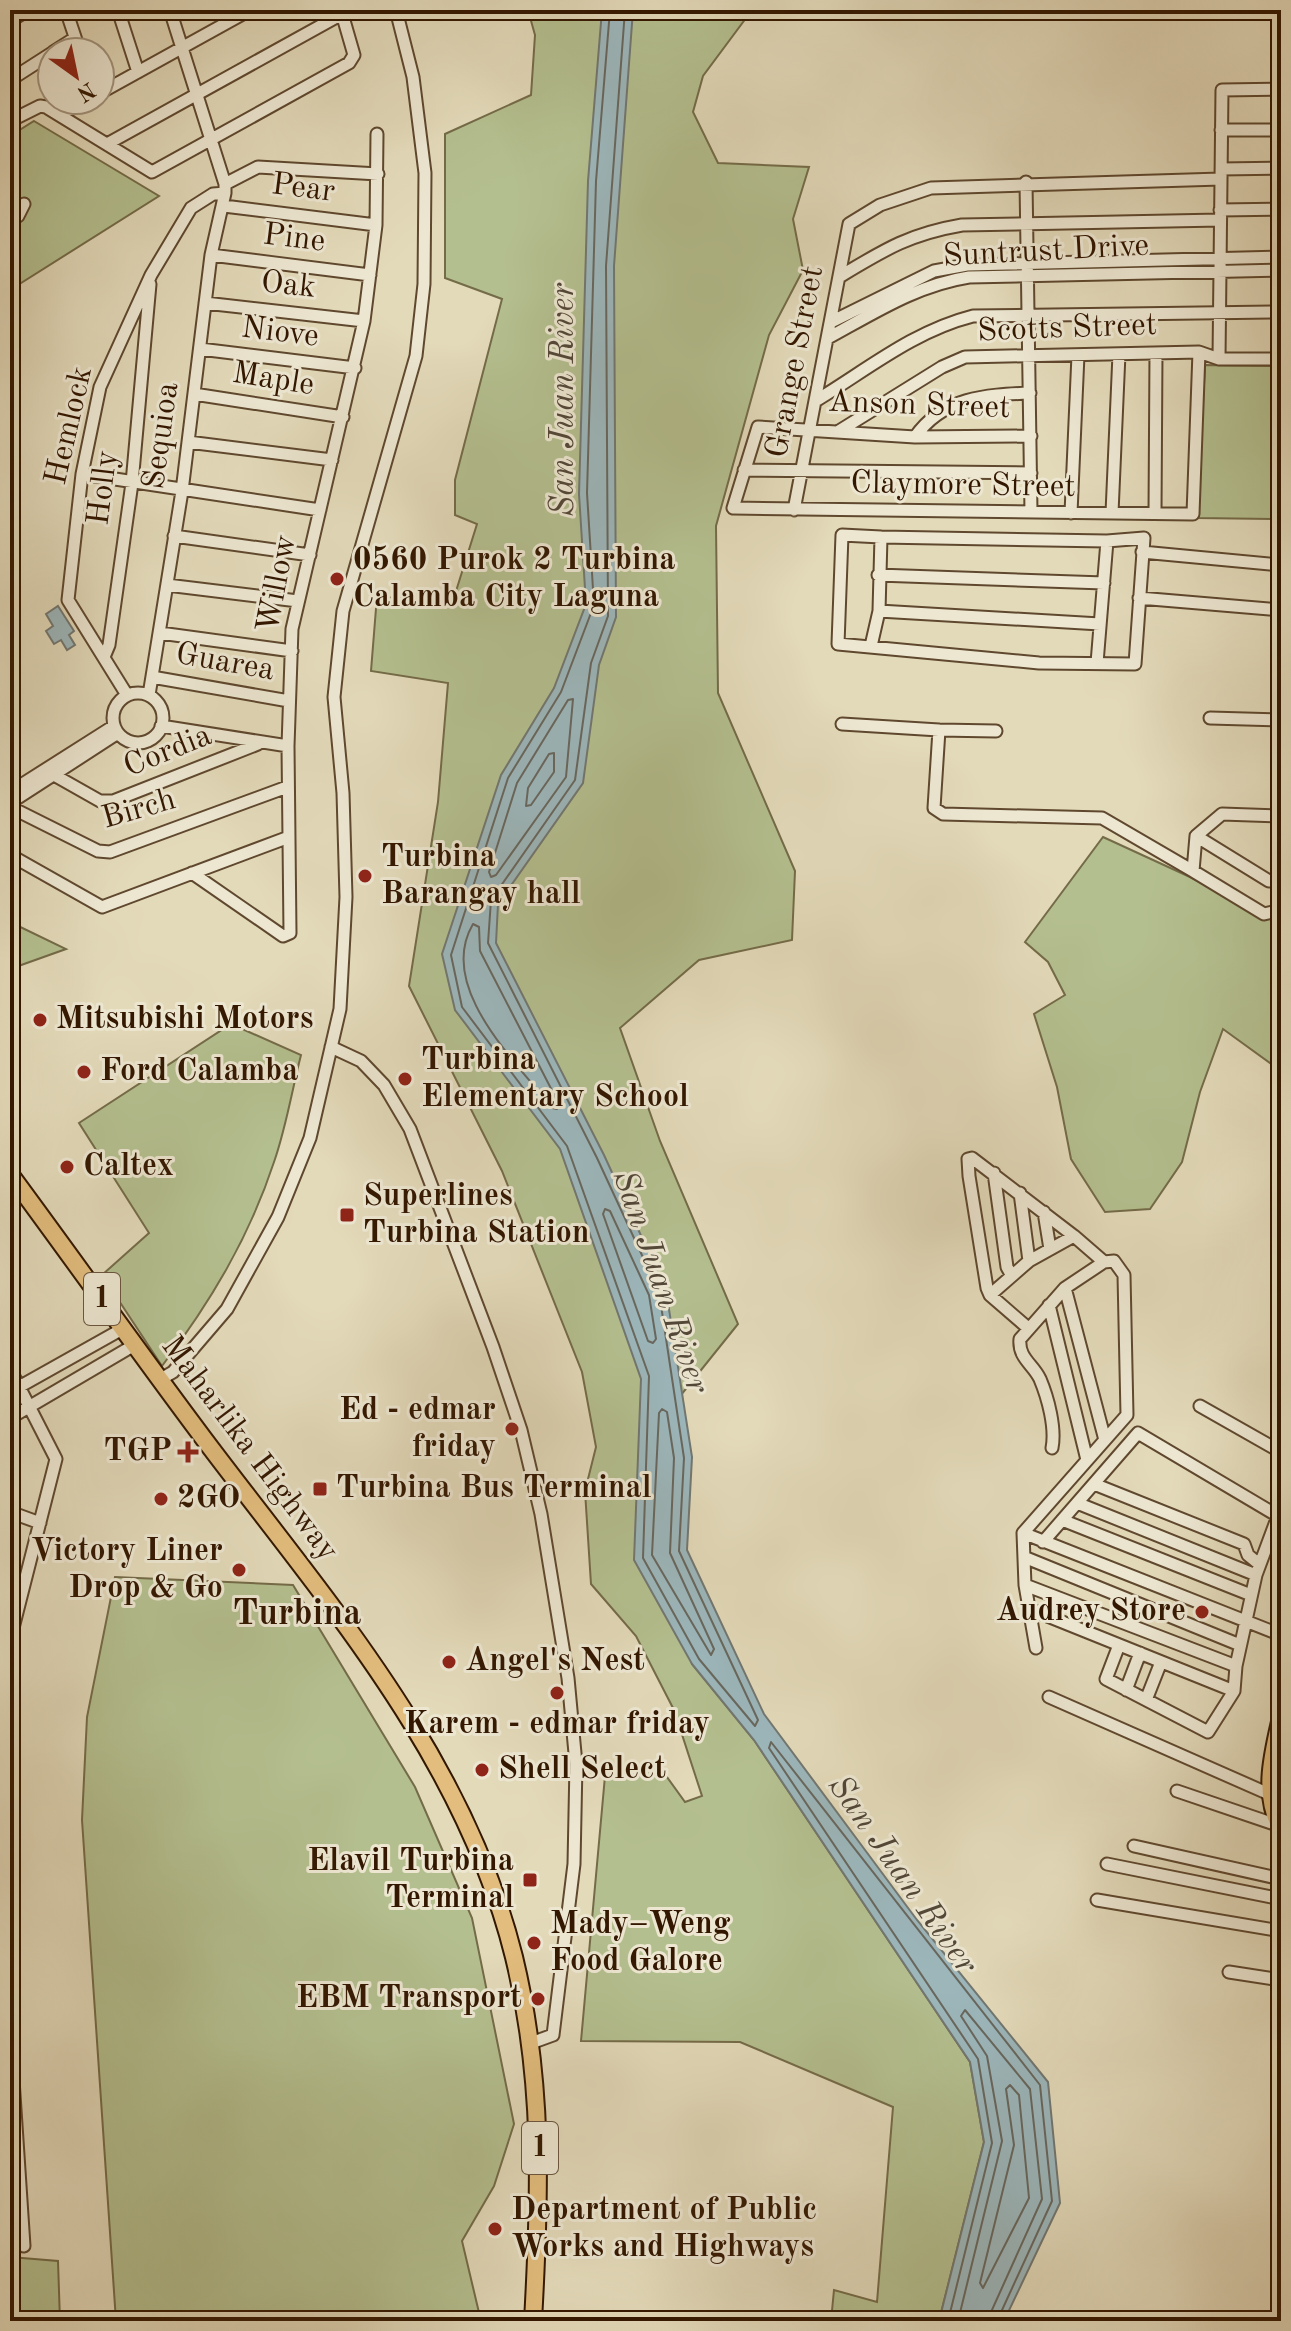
<svg xmlns="http://www.w3.org/2000/svg" width="1291" height="2331" font-family="'Old Standard TT',serif">
<rect width="100%" height="100%" fill="#e3daba"/>
<filter id="stains"><feTurbulence type="fractalNoise" baseFrequency=".0025" numOctaves="4"/><feColorMatrix values="0 0 0 0 .2 0 0 0 0 .09 0 0 0 0 .02 0 0 0 .5 -.17"/></filter>
<radialGradient id="worn" r=".72"><stop offset=".6" stop-color="#630" stop-opacity="0"/><stop offset="1" stop-color="#630" stop-opacity=".3"/></radialGradient>
<path fill="#b4bf8f" stroke="#746b48" stroke-width="2" d="M528 10H752L703 76 693 112 718 163 809 167 793 219 803 270 769 335 716 526 718 693 795 871 792 940 699 960 620 1028 660 1141 738 1324 640 1446 692 1664 754 1740 970 2062 984 2142 939 2321H831L834 2290 877 2302 893 2107 740 2042 581 2041 605 1776 659 1766 685 1802 702 1796 674 1710 636 1636 591 1584 585 1491 596 1447 582 1372 502 1171 409 986 438 802 448 683 371 671 377 596 452 604 477 524 455 515V480L502 299 445 278V134L531 95 535 35Z
M34 121 159 196 10 290V136Z
M1205 365 1281 366V519L1197 518Z
M1103 837 1190 877 1267 918 1281 917V1071L1223 1029 1200 1092 1182 1162 1150 1209 1105 1212 1071 1159 1057 1087 1034 1014 1065 995 1048 962 1025 942Z
M10 922 66 949 10 969Z
M231 1024 301 1055C292 1090 286 1128 274 1162 249 1238 210 1303 162 1366L102 1275 149 1233 79 1123Z
M115 1577 293 1585 415 1787 472 1918 514 2124 494 2186 462 2241 481 2321H116L82 1820 87 1717Z
M10 2257 58 2261 60 2321H10Z"/>
<path fill="#9cb7bc" stroke="#727771" stroke-width="2" d="M602 10H633L614 266 616 617 599 665 583 783 498 904 496 943 604 1155 666 1290 692 1457 687 1550 764 1714 917 1920 1048 2082 1060 2203 1004 2321H939L984 2142 970 2062 754 1740 692 1664 634 1560 641 1379 560 1149 455 1010 442 954 501 775 554 688 586 604 579 494 588 181Z
M58 606 74 631 69 635 75 645 67 650 61 640 54 644 46 631 53 626 46 614Z"/>
<g fill="none" stroke-linecap="round" stroke-linejoin="round">
<path stroke="#68675e" stroke-width="2" d="M610 10 596 181 587 493 594 605 561 692 508 778 451 955 462 1007 567 1146 649 1376 643 1558 699 1659 755 1726 758 1720 679 1551 684 1458 659 1292 597 1158 488 943 491 900 575 780 591 663 608 616 606 266 625 10
M573 699 566 777 496 875 491 877 489 872 517 783 568 700Z
M554 753V772L531 805 526 806 528 788 549 754Z
M473 924 479 927 480 951 559 1104 557 1109 552 1108C516 1061 436 987 473 924Z
M605 1209 610 1211 649 1295 656 1339 653 1343 648 1341 603 1214Z
M662 1409 667 1412 674 1458 670 1553 714 1649 711 1655 652 1555 659 1413Z
M1010 2085 1019 2095 1029 2198 983 2288 980 2283 1014 2145 1006 2089Z
M948 2321 992 2143 978 2059 769 1748 771 1742 1040 2085 1052 2201 997 2321
M958 2321 1002 2141 987 2056 961 2016 965 2010 1030 2089 1042 2199 987 2321"/>
<g stroke="#5f482e" stroke-width="15">
<path id="minor" d="M66 10 80 52
M118 10 138 72
M10 21 28 10
M53 52 75 38
M10 80 52 53
M100 93 250 10
M60 115 88 100
M10 121 40 106 46 107 152 172 349 63 354 55 341 10
M1221 130H1281
M107 144 342 14
M1221 169 1281 168
M1026 182 1031 512
M225 184 258 167 378 174
M224 206 376 225
M1220 210 1281 209
M10 221 18 216 24 204
M211 255 370 275
M839 277C884 250 909 234 962 225L1220 220
M205 303 364 321
M831 322 934 271 967 265 1281 257
M828 338C874 313 917 285 969 277L1281 270
M200 349 355 368
M1219 359 1222 90 1281 89
M194 394 343 417
M817 400C868 369 914 331 973 316L1281 312
M839 431 942 367 965 357 1199 352 1219 359H1281
M1031 436 915 437 758 427 733 508 1193 514 1199 352
M915 437C943 397 985 395 1030 393
M188 442 332 460
M744 470 1031 473
M82 474 320 510
M794 510 849 224 880 205 931 188 1221 179
M1071 513 1078 355
M1112 513 1119 354
M1155 513 1156 353
M174 536 310 555
M1142 552 1281 565
M878 575 1104 583
M167 585 298 601
M1139 598 1281 610
M879 611 1100 624
M160 633 292 651
M871 646 879 611 881 537 1107 541 1144 538 1135 664 1039 663 838 644 842 535 881 537
M104 657 109 645 132 483 150 284
M1097 663 1107 541
M152 677 289 701
M113 718a25 25 0 1 1 50 0a25 25 0 1 1-50 0Z
M127 695 68 600 82 474 100 387 151 275 191 208 213 194 225 193
M149 695 182 491 211 255 225 193V184L170 10
M1210 718 1281 720
M842 724 939 730
M161 726 288 746
M996 731 939 730 934 808 943 814 1102 818 1193 871
M54 775 100 801H113L258 744
M10 792 114 726
M10 803 118 733
M10 807 98 851 110 852 287 787
M1281 816 1222 814 1196 836 1193 871 1264 914 1281 910
M1196 836 1269 881 1281 879
M10 855 102 907 289 837
M192 873 283 936 290 933 288 746 292 629 364 321 376 225 377 134
M331 1047 361 1061 384 1085 410 1129 493 1347 521 1430 541 1514 568 1678 576 1764 574 1864 553 2035 531 2043
M994 1173 1007 1267 1012 1276
M1020 1193 1029 1261
M1044 1212 1050 1249
M1074 1236 1104 1262
M990 1295 1029 1261 1074 1236 972 1158 968 1159 969 1176 987 1288 990 1295 1028 1328
M1049 1305 1087 1460
M10 1369 56 1459 10 1640
M161 1379 173 1372 227 1309 278 1217 310 1138 340 1009 346 897 343 793 334 697 343 611 416 356 424 284 425 173 413 77 396 10
M10 1392 124 1328
M1200 1406 1281 1452
M10 1418 136 1344
M1052 1448C1056 1428 1048 1398 1040 1379 1033 1364 1018 1358 1020 1339L1065 1288
M1094 1484 1244 1544 1248 1555 1259 1564
M1077 1503 1256 1575
M10 1512 40 1523
M1062 1520 1251 1595
M1023 1533 1281 1635
M1043 1542 1138 1433 1278 1516 1256 1575 1236 1666 1234 1691 1208 1732 1106 1679 1119 1645
M1024 1557 1240 1645
M1025 1585 1236 1666
M1030 1609 1234 1691
M1036 1648 1025 1585 1023 1533 1127 1415 1124 1275 1114 1261 1104 1262 1065 1288 1105 1440
M1126 1690 1140 1653
M1049 1697 1269 1794
M1146 1700 1161 1662
M1177 1791 1277 1825
M1134 1846 1281 1879
M1107 1864 1281 1899
M1097 1900 1281 1931
M1229 1972 1281 1980
M10 2034 24 2246"/>
</g>
<g stroke="#331700" stroke-width="18">
<path id="major" d="M1281 1713C1272 1753 1260 1793 1281 1831"/>
</g>
<g stroke="#331700" stroke-width="20">
<path id="highway" d="M10 1174C75 1262 138 1351 204 1439 325 1600 464 1755 514 1957 544 2081 540 2195 533 2321"/>
</g>
<use href="#minor" stroke="#ede7d2" stroke-width="11"/>
<use href="#major" stroke="#e2bd7d" stroke-width="14"/>
<use href="#highway" stroke="#e2bd7d" stroke-width="16"/>
</g>
<g fill="#8f2418" stroke="#ede7d2" stroke-width="3">
<circle cx="337" cy="579" r="8"/>
<circle cx="365" cy="876" r="8"/>
<circle cx="40" cy="1020" r="8"/>
<circle cx="84" cy="1072" r="8"/>
<circle cx="405" cy="1079" r="8"/>
<circle cx="67" cy="1167" r="8"/>
<rect x="339" y="1207" width="16" height="16" rx="4"/>
<circle cx="512" cy="1429" r="8"/>
<path d="M184 1440h8v8h8v8h-8v8h-8v-8h-8v-8h8z"/>
<rect x="312" y="1481" width="16" height="16" rx="4"/>
<circle cx="161" cy="1499" r="8"/>
<circle cx="239" cy="1570" r="8"/>
<circle cx="1202" cy="1612" r="8"/>
<circle cx="449" cy="1662" r="8"/>
<circle cx="557" cy="1693" r="8"/>
<circle cx="482" cy="1770" r="8"/>
<rect x="522" y="1872" width="16" height="16" rx="4"/>
<circle cx="534" cy="1943" r="8"/>
<circle cx="538" cy="1999" r="8"/>
<circle cx="495" cy="2229" r="8"/>
</g>
<g text-anchor="middle" dominant-baseline="central" stroke-width="6" stroke-linejoin="round" paint-order="stroke">
<g fill="#ede7d2" stroke="#6b553f" stroke-width="2">
<rect x="84" y="1273" width="36" height="52" rx="6"/>
<rect x="522" y="2122" width="36" height="52" rx="6"/>
</g>
<g font-size="30" font-weight="bold" fill="#331700">
<text x="102" y="1299">1</text>
<text x="540" y="2148">1</text>
</g>
<g font-size="32" fill="#331700" stroke="#ede7d2">
<text transform="translate(303 189) rotate(7)">Pear</text>
<text transform="translate(294 239) rotate(7)">Pine</text>
<text transform="translate(1046 252) rotate(-3)">Suntrust Drive</text>
<text transform="translate(288 286) rotate(6)">Oak</text>
<text transform="translate(1067 329) rotate(-2)">Scotts Street</text>
<text transform="translate(280 333) rotate(7)">Niove</text>
<text transform="translate(796 362) rotate(-79)">Grange Street</text>
<text transform="translate(273 380) rotate(9)">Maple</text>
<text transform="translate(919 406) rotate(2)">Anson Street</text>
<text transform="translate(70 426) rotate(-77)">Hemlock</text>
<text transform="translate(162 436) rotate(-82)">Sequioa</text>
<text transform="translate(963 486) rotate(1)">Claymore Street</text>
<text transform="translate(104 488) rotate(-83)">Holly</text>
<text transform="translate(278 584) rotate(-79)">Willow</text>
<text transform="translate(225 663) rotate(10)">Guarea</text>
<text transform="translate(168 752) rotate(-22)">Cordia</text>
<text transform="translate(139 810) rotate(-16)">Birch</text>
<text transform="translate(249 1449) rotate(53)">Maharlika Highway</text>
</g>
<g font-size="32" font-weight="bold" fill="#331700" stroke="#ede7d2" text-anchor="start">
<text x="353" y="561">0560 Purok 2 Turbina<tspan x="353" dy="37">Calamba City Laguna</tspan></text>
<text x="381" y="858">Turbina<tspan x="381" dy="37">Barangay hall</tspan></text>
<text x="56" y="1020">Mitsubishi Motors</text>
<text x="421" y="1061">Turbina<tspan x="421" dy="37">Elementary School</tspan></text>
<text x="100" y="1072">Ford Calamba</text>
<text x="83" y="1167">Caltex</text>
<text x="363" y="1197">Superlines<tspan x="363" dy="37">Turbina Station</tspan></text>
<text x="496" y="1411" text-anchor="end">Ed - edmar<tspan x="496" dy="37">friday</tspan></text>
<text x="172" y="1452" text-anchor="end">TGP</text>
<text x="336" y="1489">Turbina Bus Terminal</text>
<text x="177" y="1499">2GO</text>
<text x="223" y="1552" text-anchor="end">Victory Liner<tspan x="223" dy="37">Drop &amp; Go</tspan></text>
<text x="1186" y="1612" text-anchor="end">Audrey Store</text>
<text x="465" y="1662">Angel's Nest</text>
<text x="557" y="1725" text-anchor="middle">Karem - edmar friday</text>
<text x="498" y="1770">Shell Select</text>
<text x="514" y="1862" text-anchor="end">Elavil Turbina<tspan x="514" dy="37">Terminal</tspan></text>
<text x="550" y="1925">Mady–Weng<tspan x="550" dy="37">Food Galore</tspan></text>
<text x="522" y="1999" text-anchor="end">EBM Transport</text>
<text x="511" y="2211">Department of Public<tspan x="511" dy="37">Works and Highways</tspan></text>
</g>
<g font-size="34" font-style="italic" fill="#524738" stroke="#ede7d2">
<text transform="translate(564 400) rotate(-90)">San Juan River</text>
<text transform="translate(660 1282) rotate(71)">San Juan River</text>
<text transform="translate(902 1875) rotate(55)">San Juan River</text>
</g>
<g font-size="36" font-weight="bold" fill="#331700" stroke="#ede7d2">
<text x="297" y="1615">Turbina</text>
</g>
</g>
<rect width="1291" height="2331" fill="none" stroke="#e3daba" stroke-width="40"/>
<rect x="12" y="12" width="1267" height="2307" fill="none" stroke="#331700" stroke-width="4"/>
<rect x="20" y="20" width="1251" height="2291" fill="none" stroke="#331700" stroke-width="2"/>
<g transform="translate(76 76) rotate(147)"><circle r="38" fill="#ede7d2" stroke="#a3947e" stroke-width="2"/>
<path d="M0-6L14 30L0 20L-14 30Z" fill="#8f2418"/>
<text y="-12" font-size="22" font-weight="bold" text-anchor="middle" fill="#331700">N</text>
</g>
<rect width="100%" height="100%" filter="url(#stains)"/>
<rect width="100%" height="100%" fill="url(#worn)"/>
</svg>
